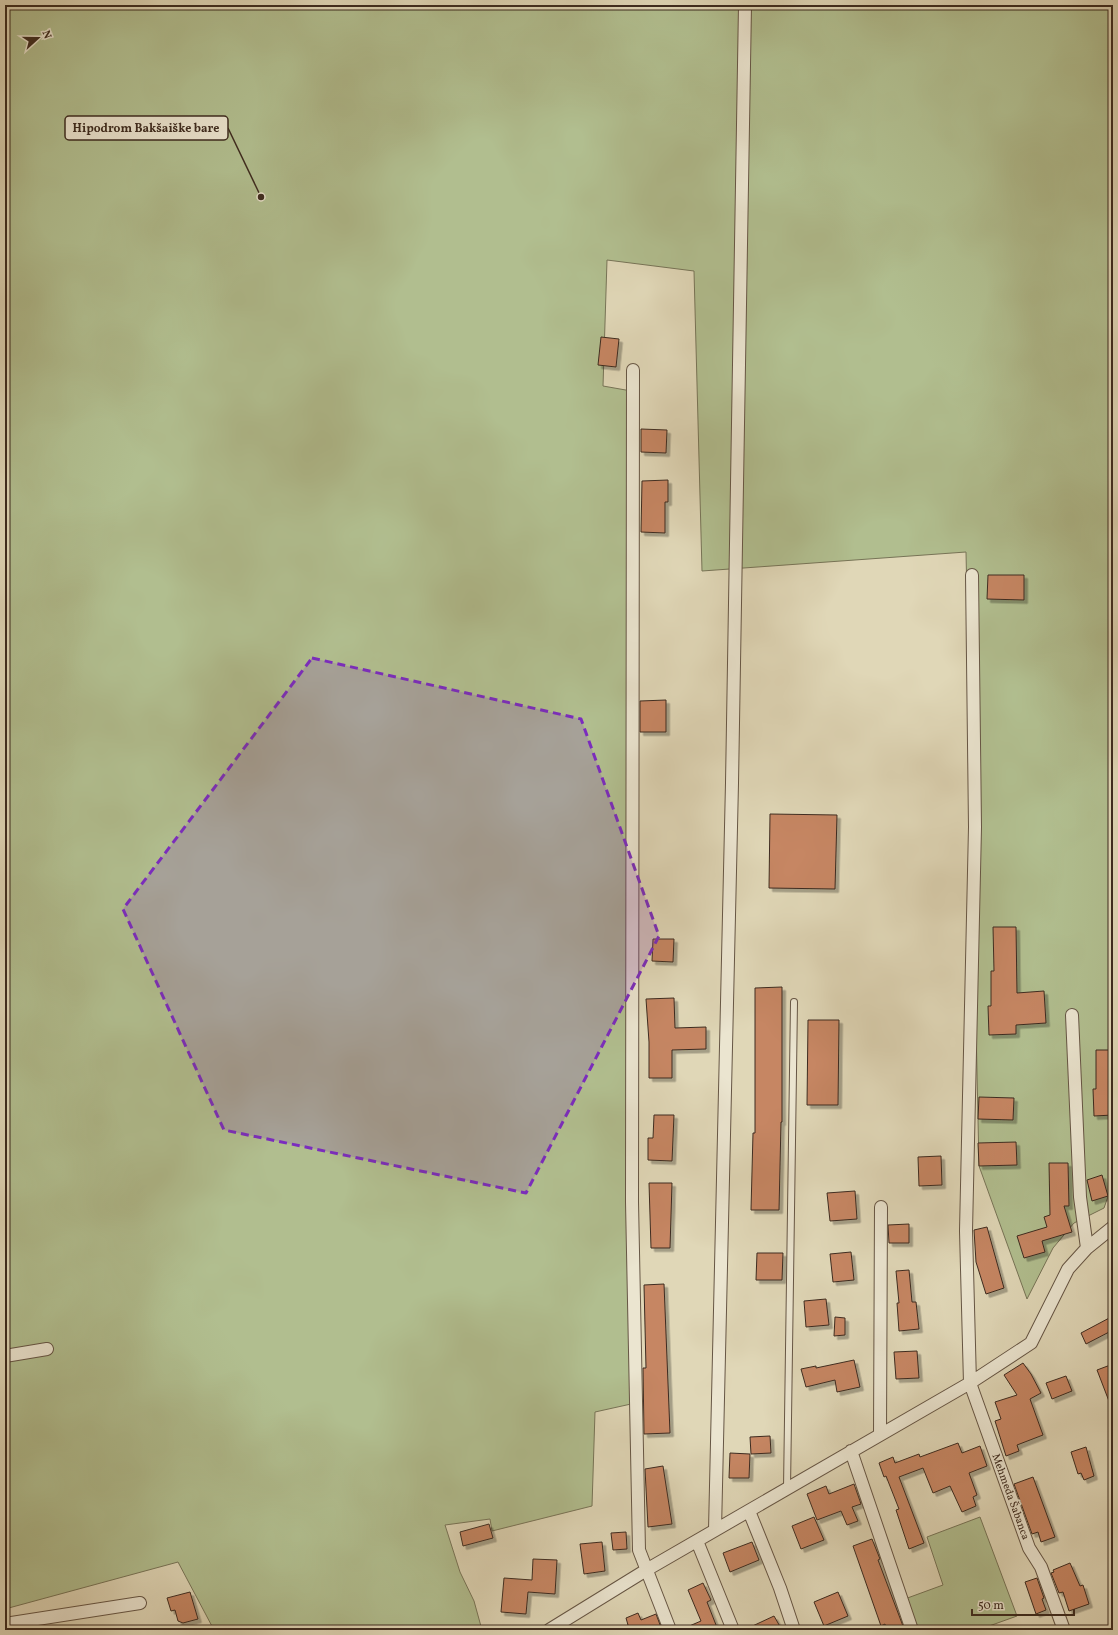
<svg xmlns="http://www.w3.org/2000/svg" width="1118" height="1635" font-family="Vollkorn,serif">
<defs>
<filter id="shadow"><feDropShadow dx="3.5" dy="3.5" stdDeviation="0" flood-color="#0004"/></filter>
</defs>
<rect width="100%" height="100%" fill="#e0d7b7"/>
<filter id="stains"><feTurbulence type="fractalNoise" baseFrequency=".005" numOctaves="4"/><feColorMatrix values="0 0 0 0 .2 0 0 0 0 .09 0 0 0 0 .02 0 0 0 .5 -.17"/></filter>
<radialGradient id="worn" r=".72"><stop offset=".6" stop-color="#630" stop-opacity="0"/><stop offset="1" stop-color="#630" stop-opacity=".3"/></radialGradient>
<path fill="#b1be8f" stroke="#777457" d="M5 5H1113V1182L1104 1208 1074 1223 1053 1248 1027 1299 979 1166 966 552 702 571 694 271 607 260 603 386 637 392 631 1404 595 1412 592 1506 492 1531 490 1519 445 1525 460 1572 474 1601 482 1630H214L178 1562 5 1609Z
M980 1517 1017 1616 978 1630H912L902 1600 943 1585 927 1537Z"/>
<path fill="#c68664" stroke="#3d2b1f" filter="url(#shadow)" d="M601 337 619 339 616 367 598 365Z
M641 429 667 430 666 453 641 452Z
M668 480V502H665V533L641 532 642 481Z
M988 575H1024V600L987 599Z
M666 700V732H640V701Z
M770 814 837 815 835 889 769 888Z
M993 927H1016L1017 993 1044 991 1046 1023 1016 1025V1034L989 1035 988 1006H991V971H994Z
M653 939H674L673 962 652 961Z
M782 987V1122H781L779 1210H751L753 1133H755V988Z
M674 998 675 1028 706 1027V1049L672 1050V1078H649V1042L646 999Z
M808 1020H839L838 1105H807Z
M1096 1050H1113V1115L1094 1116 1093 1089H1096Z
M979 1097 1014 1098 1013 1120 978 1119Z
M654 1115H674L672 1161 648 1160V1138H653Z
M1016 1142 1017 1165 979 1166 978 1143Z
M941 1156 942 1185 919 1186 918 1157Z
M1049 1163H1068L1069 1206H1064L1072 1232 1042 1241 1045 1252 1024 1258 1017 1236 1047 1227 1044 1217 1050 1215Z
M1102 1175 1108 1196 1092 1201 1087 1180Z
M649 1183H672L670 1248H651Z
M855 1191 857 1219 830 1221 827 1193Z
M909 1224V1243H889L888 1225Z
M987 1227 1004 1288 986 1294 976 1262 974 1230Z
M851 1252 854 1280 833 1282 830 1254Z
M757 1253H783L782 1280H756Z
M909 1270 912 1302H916L919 1329 899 1331 897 1303H899L896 1271Z
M664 1284 670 1433 644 1434 643 1368H646L644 1285Z
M826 1299 829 1325 806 1327 804 1301Z
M1113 1316V1330L1086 1344 1081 1333Z
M835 1317 845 1318V1335L834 1336Z
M917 1351 919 1378 896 1379 894 1352Z
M854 1360 860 1387 837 1392 835 1380 806 1387 801 1369 816 1366V1368Z
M1023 1363 1031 1374 1041 1393 1030 1399 1043 1435 1017 1445 1019 1451 1006 1456 995 1421 1001 1419 995 1402 1017 1395 1004 1375Z
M1113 1364V1409H1112L1097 1370Z
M1066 1376 1072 1391 1052 1399 1046 1383Z
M770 1436 771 1453 751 1454 750 1437Z
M958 1443 962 1453 980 1446 987 1466 969 1473 977 1495 973 1497 976 1506 962 1512 950 1486 933 1493 923 1468 899 1477 924 1543 909 1549 896 1510 899 1509 886 1476 884 1477 879 1463 893 1457 895 1463 919 1454 920 1457Z
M1086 1447 1094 1476 1084 1480 1081 1473 1078 1474 1071 1452Z
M730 1453 750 1454 749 1478H729Z
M663 1466 672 1524 648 1527 645 1469Z
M1033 1477 1055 1537 1041 1542 1038 1532 1032 1534 1014 1484Z
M854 1484 861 1504 852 1507 858 1521 847 1525 841 1511 817 1520 807 1494 826 1486 829 1494Z
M814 1517 824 1540 801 1549 792 1526Z
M489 1524 493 1538 463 1546 460 1532Z
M626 1532 627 1549 613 1550 611 1533Z
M872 1539 880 1559 878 1560 903 1626 891 1630H887L885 1624 881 1626 853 1546Z
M602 1542 605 1571 584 1574 580 1544Z
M752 1542 759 1560 730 1572 723 1553Z
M533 1559 557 1560 555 1594 528 1592 526 1614 501 1612 504 1578 532 1580Z
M1070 1563 1080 1586 1083 1585 1089 1604 1069 1611 1063 1592 1059 1593 1051 1573 1054 1572 1053 1570Z
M1037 1578 1044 1598 1042 1599 1046 1610 1036 1614 1025 1582Z
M703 1583 711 1600 707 1602 718 1630H680L701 1621 688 1590Z
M190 1592 198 1619 183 1623 178 1621 175 1610 171 1611 167 1598Z
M838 1592 848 1616 824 1626 814 1602Z
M638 1613 641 1620 656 1614 662 1630H616L628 1625 626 1618Z
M774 1616 782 1630H744Z"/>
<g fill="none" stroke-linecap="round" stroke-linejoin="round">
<g stroke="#665645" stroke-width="8">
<path id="lane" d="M787 1489 794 1002"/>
</g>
<g stroke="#665645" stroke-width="14">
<path id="street" d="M633 370 632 1202 639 1550 670 1630
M972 575 975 827 966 1231 970 1383 1029 1548 1041 1567 1064 1630
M1072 1015 1080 1197 1087 1248
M5 1356 47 1349
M880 1434 881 1207
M851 1451 912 1630
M749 1511 780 1588 794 1630
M715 1530 732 783 745 5
M697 1541 733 1630
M5 1624 140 1603
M549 1630 648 1569 970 1383 1031 1343 1068 1269 1087 1248 1113 1227"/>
</g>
<use href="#lane" stroke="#ebe5d0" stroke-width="6"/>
<use href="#street" stroke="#ebe5d0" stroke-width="12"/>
</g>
<path fill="#7b2cbf" fill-opacity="0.2" stroke="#7b2cbf" stroke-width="3" stroke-dasharray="8 5" stroke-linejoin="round" d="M312 658 581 719 659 936 526 1193 224 1130 123 909Z"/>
<g text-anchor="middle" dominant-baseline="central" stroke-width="3" stroke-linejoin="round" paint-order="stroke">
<g font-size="11" fill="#3d2b1f" stroke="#ebe5d0">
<text transform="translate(1010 1497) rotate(70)">Mehmeda Šabanca</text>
</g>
</g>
<path fill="none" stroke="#3d2b1f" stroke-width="1.5" d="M261 197L228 128"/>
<circle fill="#3d2b1f" stroke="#ebe5d0" stroke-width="1.5" cx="261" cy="197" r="4"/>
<rect fill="#ebe5d0" stroke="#3d2b1f" stroke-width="1.5" x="65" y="116" width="163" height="24" rx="4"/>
<g font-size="12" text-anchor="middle" font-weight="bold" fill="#3d2b1f">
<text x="146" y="132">Hipodrom Bakšaiške bare</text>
</g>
<rect width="1118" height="1635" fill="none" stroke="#e0d7b7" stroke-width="20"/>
<rect x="6" y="6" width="1106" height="1623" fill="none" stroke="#3d2b1f" stroke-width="2"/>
<rect x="10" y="10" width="1098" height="1615" fill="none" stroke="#3d2b1f"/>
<g transform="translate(38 38) rotate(69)" stroke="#ebe5d0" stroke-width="3" paint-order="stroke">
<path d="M0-3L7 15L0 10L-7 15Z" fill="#3d2b1f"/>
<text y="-6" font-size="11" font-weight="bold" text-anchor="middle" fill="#3d2b1f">N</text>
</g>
<path d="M972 1609v6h102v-6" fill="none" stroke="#3d2b1f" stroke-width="2"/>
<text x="978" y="1609" font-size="12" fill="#3d2b1f" stroke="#ebe5d0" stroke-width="3" paint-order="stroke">50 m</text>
<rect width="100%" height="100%" filter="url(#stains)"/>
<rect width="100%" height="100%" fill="url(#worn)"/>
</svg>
